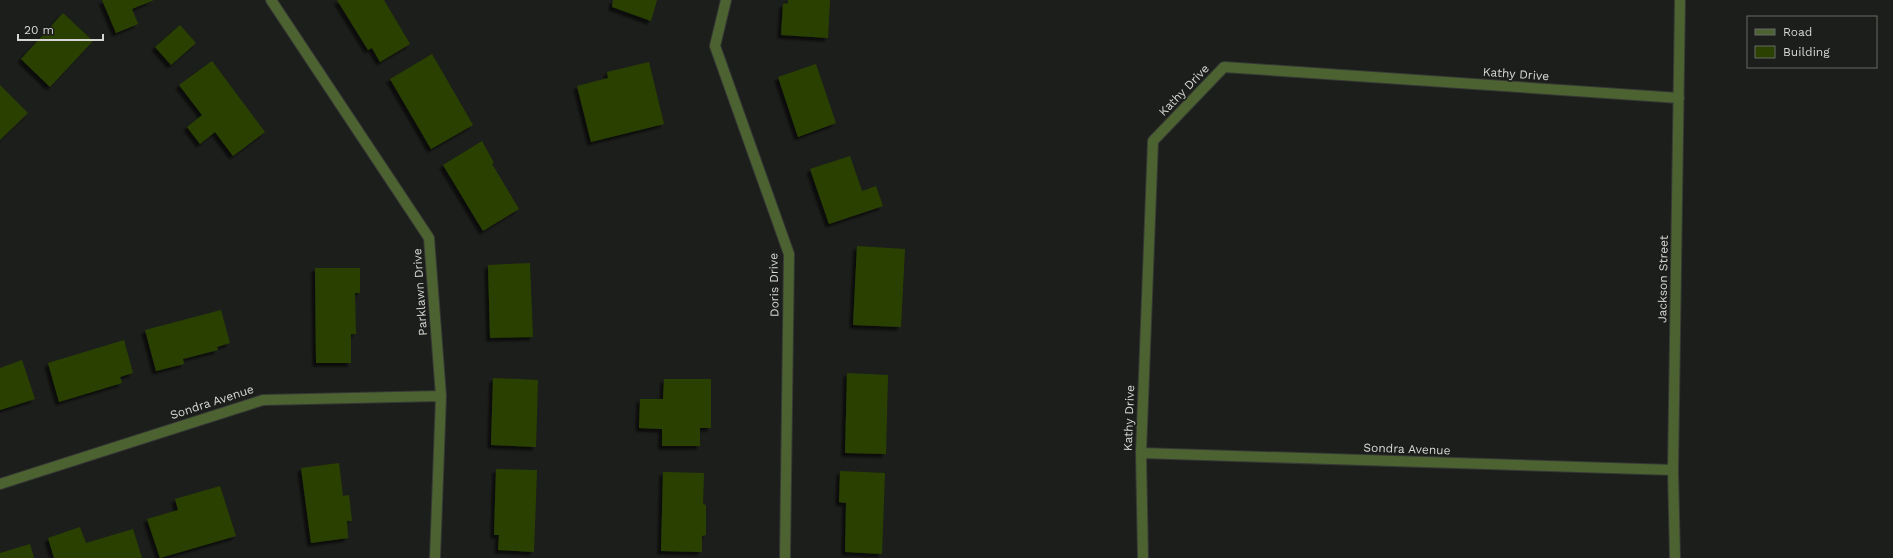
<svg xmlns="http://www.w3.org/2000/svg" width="1893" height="558" font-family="'Work Sans',sans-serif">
<defs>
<filter id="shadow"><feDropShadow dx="-3.5" dy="3.5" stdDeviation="1" flood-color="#0009"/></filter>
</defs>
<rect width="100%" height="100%" fill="#1c1e1b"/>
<path fill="#2a4102" filter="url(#shadow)" d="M102 0H154L132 9 138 24 116 33Z
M337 0H384L410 44 380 62 372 48 368 50Z
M613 0H657L651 21 612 7Z
M788 0H830L828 38 781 35 783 4 788 3Z
M63 13 93 41 50 87 21 59Z
M180 25 196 43 171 65 155 47Z
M432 54 473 125 431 149 390 79Z
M212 61 265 132 233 156 215 132 200 144 187 127 202 115 179 85Z
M649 62 664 124 591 142 577 86 608 78 607 72Z
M816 64 836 123 798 137 778 77Z
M0 85 28 113 0 140Z
M482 141 494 163 492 164 519 209 483 231 443 165Z
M850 156 862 191 876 186 883 206 829 224 810 169Z
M857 246 905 249 901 327 853 325Z
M530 263 533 337 490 338 488 265Z
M315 268H360V293H355L356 334H351V363H316Z
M221 310 230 343 217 347 218 350 183 359 184 364 156 371 145 330Z
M124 340 133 373 120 377 122 383 59 402 48 363Z
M22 360 35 399 0 410V368Z
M847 373 888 375 886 454 845 453Z
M493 378 538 380 536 447 491 445Z
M664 379H711V428H700V446H662V429L639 428 640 399H663Z
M339 463 343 496 349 495 352 521H347L348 538 311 543 301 468Z
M496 469 537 470 534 552 498 550 499 535H494Z
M840 471 885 473 882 554 845 552 846 503 839 502Z
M663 472 704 473 703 504 706 505V535L702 536V552L661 551Z
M220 486 236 536 160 558 147 519 178 510 175 499Z
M80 527 86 543 133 529 142 558H54L48 538Z
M30 544 34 558H0V553Z"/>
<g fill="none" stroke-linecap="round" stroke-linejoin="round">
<g stroke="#363835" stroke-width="12">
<path id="minor" d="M271 0 429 238 441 396 435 558
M726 0 715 46 789 254 785 558
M1141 453 1673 470
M0 484 263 400 441 396
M1143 558 1141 453 1153 141 1224 67 1679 98
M1675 558 1673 470 1680 0"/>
</g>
<use href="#minor" stroke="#4c6231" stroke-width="10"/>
</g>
<g text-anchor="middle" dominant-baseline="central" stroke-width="3.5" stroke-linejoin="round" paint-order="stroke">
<g font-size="12" fill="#d6d7d5" stroke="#1c1e1b">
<text transform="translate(1516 74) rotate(4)">Kathy Drive</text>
<text transform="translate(1184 90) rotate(-46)">Kathy Drive</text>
<text transform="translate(1663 279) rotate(-89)">Jackson Street</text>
<text transform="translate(774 285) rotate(-91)">Doris Drive</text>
<text transform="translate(420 292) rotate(-94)">Parklawn Drive</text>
<text transform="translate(212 402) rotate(-18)">Sondra Avenue</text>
<text transform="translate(1129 418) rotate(-88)">Kathy Drive</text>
<text transform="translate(1407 449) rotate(2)">Sondra Avenue</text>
</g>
</g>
<rect x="1747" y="16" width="130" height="52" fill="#1c1e1b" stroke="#666865"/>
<rect x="1755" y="29" width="20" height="6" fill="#4c6231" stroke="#666865"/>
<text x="1783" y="36" font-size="12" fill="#d6d7d5">Road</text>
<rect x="1755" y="46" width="20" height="12" fill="#2a4102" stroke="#666865"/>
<text x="1783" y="56" font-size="12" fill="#d6d7d5">Building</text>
<path d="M18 34v6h85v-6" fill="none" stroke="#d6d7d5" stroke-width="2"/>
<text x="24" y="34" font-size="12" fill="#d6d7d5" stroke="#1c1e1b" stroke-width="3" paint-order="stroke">20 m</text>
</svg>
